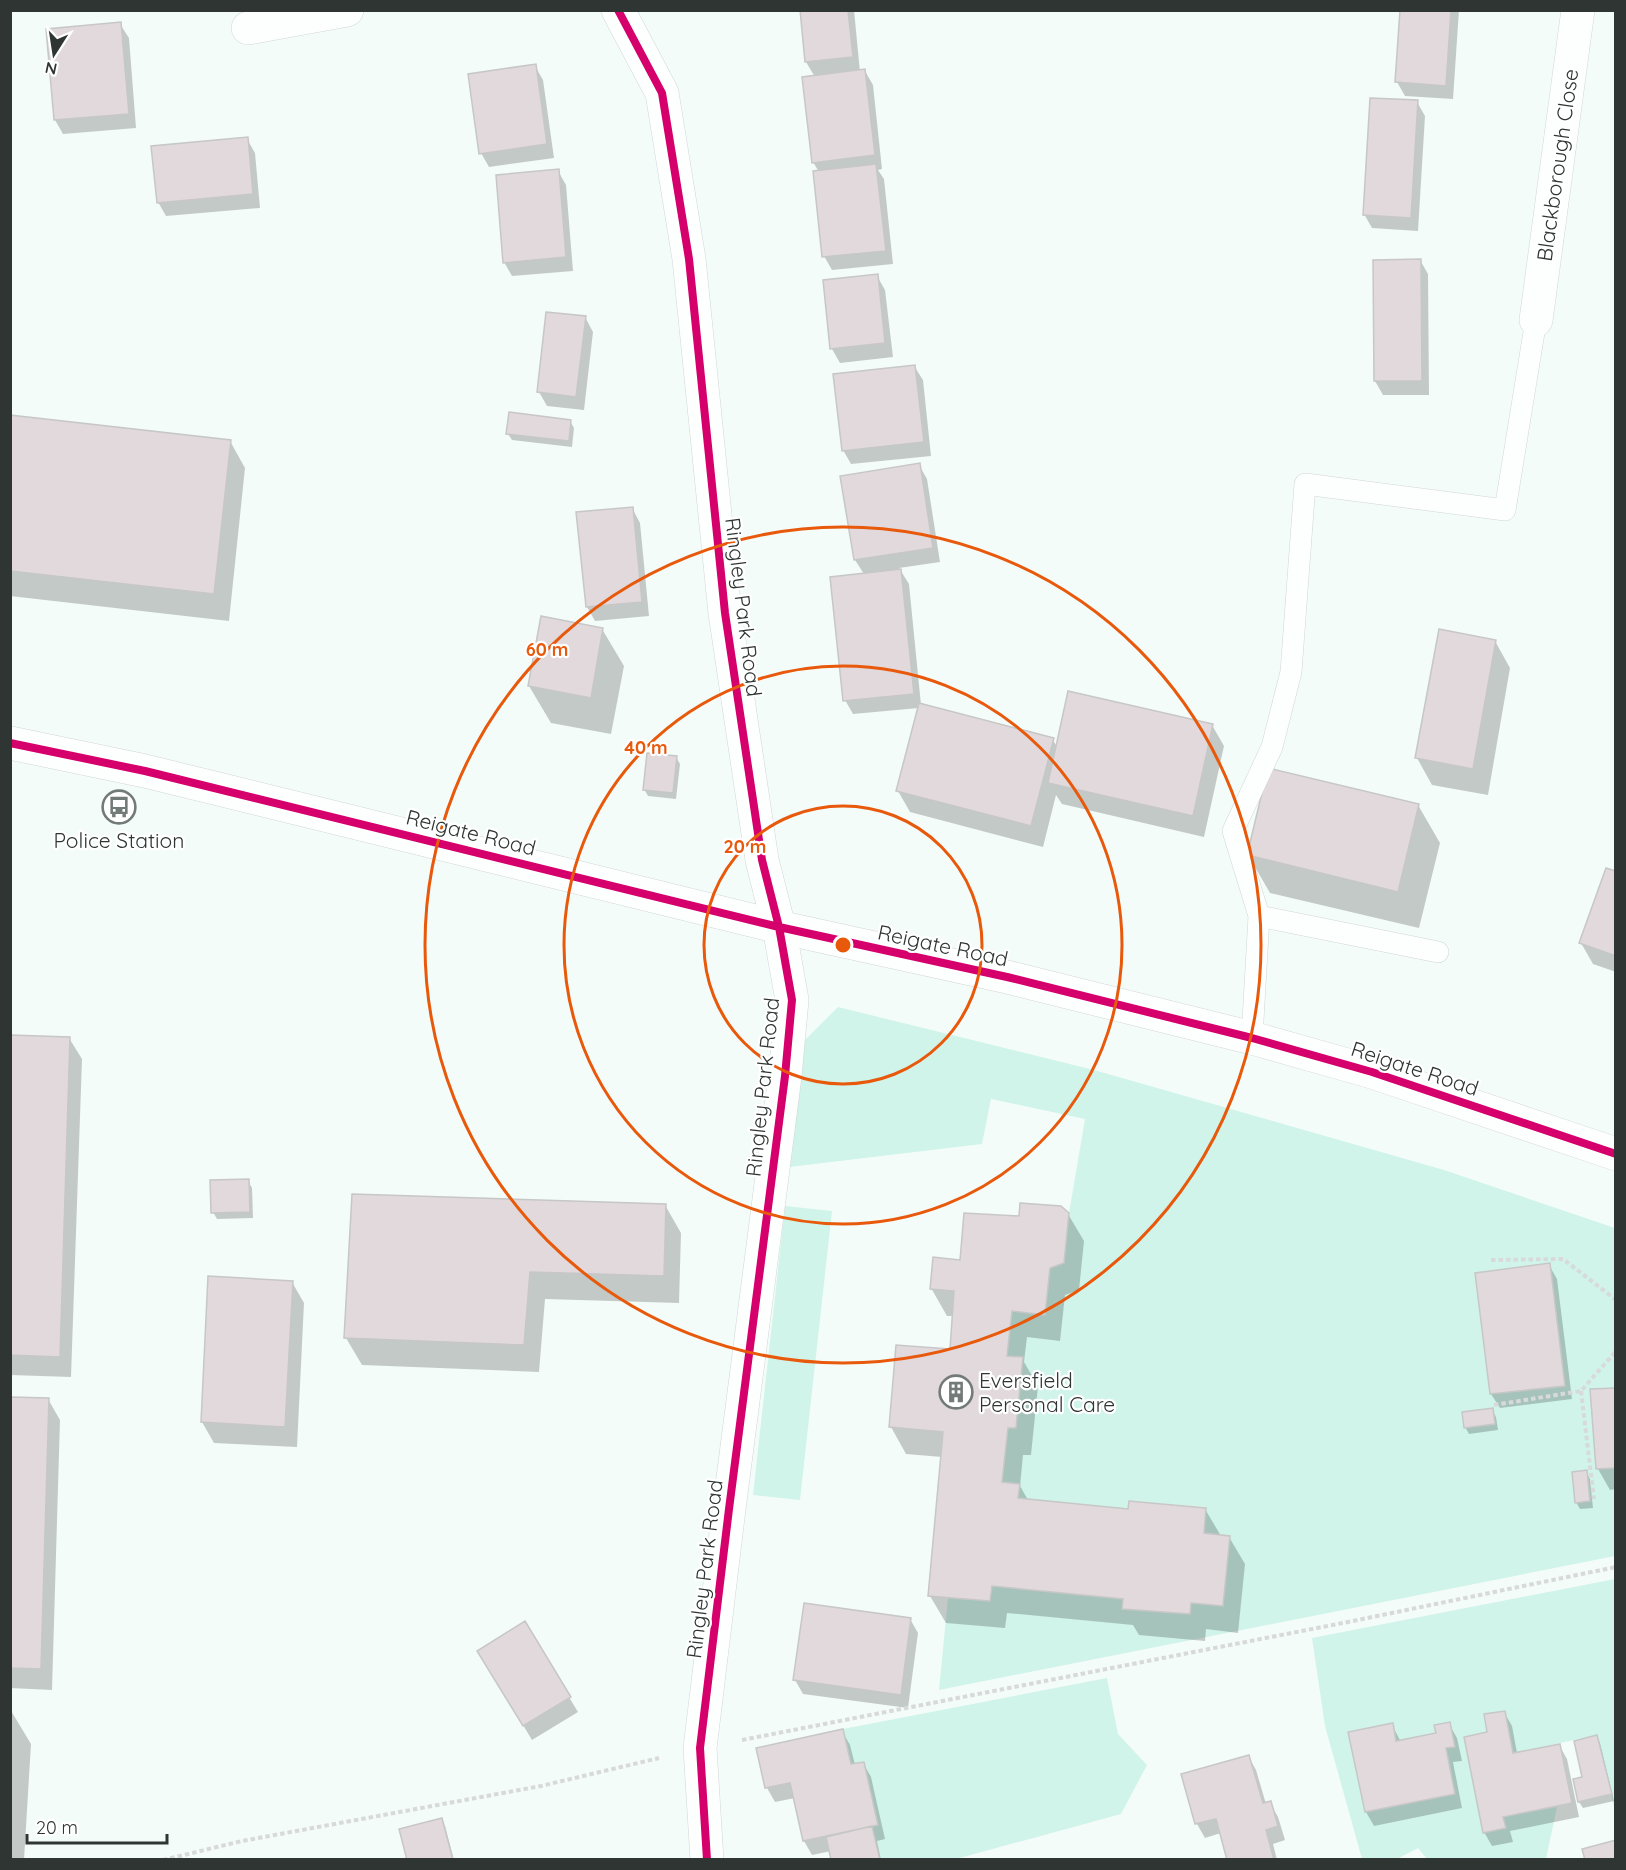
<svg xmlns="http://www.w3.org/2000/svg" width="1626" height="1870" font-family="Quicksand,sans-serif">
<rect width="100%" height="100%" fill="#f4fcf9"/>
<path fill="#d0f4ea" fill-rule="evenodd" d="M838 1007 1094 1070 1444 1170 1615 1228V1388L1591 1389 1596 1469 1615 1468V1556L939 1690 948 1598 990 1601 992 1586 1123 1599 1122 1609 1190 1614 1191 1603 1223 1606 1230 1536 1204 1533 1206 1507 1130 1501 1128 1509 1018 1498 1020 1484 1002 1482 1008 1428H1016L1023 1357 1007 1356 1012 1311 1045 1314 1050 1268 1064 1263 1069 1213 1085 1119 991 1099 982 1144 781 1168 801 1044ZM1550 1263 1565 1385 1490 1394 1475 1273ZM1587 1470 1590 1501 1575 1503 1572 1472Z
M785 1206 832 1211 800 1500 753 1495Z
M1615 1579V1811L1597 1735 1513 1753 1505 1711 1485 1714 1487 1732 1464 1737 1483 1832 1506 1828 1503 1817 1557 1807 1546 1859H1427L1418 1848 1397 1859H1362L1325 1726 1312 1638ZM1392 1723 1396 1741 1436 1733 1434 1725 1455 1747 1446 1748 1455 1794 1365 1812 1349 1732Z
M1107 1678 1118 1734 1147 1765 1121 1814 956 1859H880L872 1826 878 1824 864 1762 851 1764 843 1729Z"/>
<path fill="#0003" d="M802 10H854L860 72 865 71 873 85 882 169 878 170 884 179 893 264 832 270 824 256 819 172 813 162 815 77 806 62Z
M1402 10H1459L1453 99 1405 96 1397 82Z
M120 24 129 38 136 128 63 134 55 120 48 31Z
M535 66 543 80 554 158 489 167 481 153Z
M1417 102 1425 116 1418 231 1372 228 1364 214Z
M247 139 255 153 260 208 166 216 158 202Z
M558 171 566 185 573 271 512 276 504 262Z
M1420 260 1428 274 1429 395H1383L1375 381Z
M877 276 885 290 893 357 840 363 832 349Z
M585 317 593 332 584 410 547 406 539 392Z
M914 366 923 380 931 456 851 464 843 450Z
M10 417 230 441 245 468 229 621 10 596Z
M570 421 574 428 572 447 512 440 508 434Z
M919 465 927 479 940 562 899 568 909 584 921 705 1053 740 1057 747 1212 725 1224 746 1204 837 1062 804 1056 795 1043 847 910 812 898 791 919 708 853 714 845 700 864 574 855 560Z
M632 508 640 523 649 616 595 621 587 607Z
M602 629 624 666 611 734 551 723 529 686Z
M1495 641 1510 668 1488 795 1432 785 1417 758Z
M676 757 680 764 676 799 648 796 644 789Z
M1418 805 1440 843 1419 928 1270 893 1248 855Z
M1616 873V972L1593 964 1581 943Z
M10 1037 69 1038 82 1059 71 1377 10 1375Z
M248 1181 252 1188 253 1218 217 1219 213 1212Z
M665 1205 681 1233 679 1303 545 1299 539 1372 362 1365 346 1338Z
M1068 1214 1084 1241 1079 1290 1065 1295 1060 1341 1027 1337 1024 1362 1038 1386 1031 1455H1023L1020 1486 1028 1500 1130 1511 1205 1509 1221 1536 1229 1537 1245 1564 1238 1633 1206 1629 1205 1641 1139 1635 1133 1625 1007 1613 1005 1628 946 1623 930 1596 942 1457 906 1454 891 1427 951 1351 954 1316H947L931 1288 962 1262 1020 1218Z
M1549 1265 1557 1279 1572 1399 1500 1408 1491 1394Z
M292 1282 304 1303 297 1447 214 1443 202 1422Z
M1616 1389V1489L1610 1490 1598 1469Z
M10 1398 48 1399 60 1420 52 1690 10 1688Z
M1492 1410 1496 1417 1498 1430 1469 1434 1465 1427Z
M1586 1472 1590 1479 1593 1508 1580 1509 1576 1502Z
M910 1619 918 1633 908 1708 803 1694 795 1680Z
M524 1623 578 1712 532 1740 487 1665Z
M10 1709 31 1744 24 1860H10Z
M1504 1712 1512 1726 1517 1753 1559 1745 1567 1759 1579 1817 1510 1831 1513 1842 1492 1846 1484 1832 1489 1733Z
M1449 1724 1457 1738 1462 1761 1453 1762 1462 1808 1374 1826 1366 1812 1350 1733 1392 1725 1401 1742 1438 1734Z
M842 1731 850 1745 855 1765 863 1763 871 1777 885 1839 877 1841 881 1860H833L831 1851 812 1855 804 1841 795 1798 775 1802 767 1788 758 1749Z
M1597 1737 1600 1743 1614 1801 1583 1808 1579 1802 1575 1780 1584 1778Z
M1248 1756 1256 1770 1266 1804 1270 1803 1278 1817 1285 1840 1273 1844 1277 1860H1229L1221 1833 1205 1838 1197 1824Z
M441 1820 445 1826 454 1860H408Z"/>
<path fill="#e1d9db" stroke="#c6c7c6" stroke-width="1.5" d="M800 10H848L853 57 805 62Z
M1400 10H1451L1446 86 1395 82Z
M121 22 129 114 54 120 46 29Z
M536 64 547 144 479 154 468 74Z
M865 69 875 155 812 163 802 77Z
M1370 98 1418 100 1411 218 1363 215Z
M248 137 253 194 157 203 151 146Z
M876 164 886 251 822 257 813 171Z
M559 169 566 257 503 263 496 175Z
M1421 259 1422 381H1374L1373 260Z
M878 274 885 343 830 349 823 280Z
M546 312 586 316 576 397 537 392Z
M915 365 924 442 842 451 833 374Z
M509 412 571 420 569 441 506 434Z
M10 415 231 440 214 594 10 571Z
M920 463 933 548 854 560 840 476Z
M633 507 642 602 586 607 576 512Z
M901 569 914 694 843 701 830 577Z
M541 616 603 628 591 698 528 686Z
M1439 629 1496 640 1473 769 1415 758Z
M1068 691 1213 724 1193 816 1048 783Z
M919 703 1054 738 1031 826 896 791Z
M647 753 677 756 673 793 643 790Z
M1268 768 1419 804 1398 892 1247 855Z
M1606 868 1616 871V956L1579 943Z
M10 1035 70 1037 60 1357 10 1355Z
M249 1179 250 1212 211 1213 210 1180Z
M352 1194 666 1204 664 1276 530 1272 524 1345 344 1338Z
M1020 1203 1061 1206 1069 1213 1064 1263 1050 1268 1045 1315 1012 1311 1007 1356 1023 1357 1016 1428H1008L1002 1482 1020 1484 1018 1498 1128 1509 1129 1501 1206 1508 1204 1533 1230 1536 1223 1606 1191 1603 1190 1614 1122 1609 1123 1599 992 1586 990 1601 928 1596 943 1432 889 1427 896 1345 950 1349 954 1291 930 1289 933 1257 960 1260 964 1213 1019 1216Z
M1550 1263 1565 1386 1490 1394 1475 1273Z
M208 1276 293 1281 285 1427 201 1422Z
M1616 1388V1468L1596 1469 1590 1389Z
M10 1397 49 1398 41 1669 10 1668Z
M1493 1408 1495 1424 1464 1428 1462 1412Z
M1587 1470 1590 1501 1575 1503 1572 1472Z
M804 1603 911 1618 901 1695 793 1680Z
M525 1621 571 1697 523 1726 477 1651Z
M1505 1711 1513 1753 1560 1744 1572 1803 1503 1817 1506 1828 1483 1833 1464 1737 1487 1732 1484 1714Z
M1450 1722 1455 1747 1446 1748 1455 1794 1365 1812 1348 1732 1393 1723 1396 1741 1436 1733 1434 1725Z
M843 1729 851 1764 864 1762 878 1825 803 1841 790 1783 765 1788 756 1748Z
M1597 1735 1612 1794 1578 1802 1573 1779 1582 1777 1574 1741Z
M1249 1755 1263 1803 1271 1801 1278 1826 1266 1830 1274 1860H1227L1216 1819 1195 1824 1181 1774Z
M442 1818 453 1860H407L399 1829Z
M872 1826 880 1860H831L826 1837Z
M1616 1840V1860H1585L1582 1849Z"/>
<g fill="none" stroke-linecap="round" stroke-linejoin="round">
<g stroke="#d1d7d5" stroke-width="22">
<path id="lane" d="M1259 916 1233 831 1272 747 1291 672 1305 484 1505 510 1536 320
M1252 1038 1259 916 1438 952"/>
</g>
<g stroke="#d1d7d5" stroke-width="34">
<path id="street" d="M618 10 662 93 689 259 725 613 762 860 779 927 792 1000 785 1076 729 1509 700 1748 707 1860
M248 28 347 10
M1536 320 1578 10"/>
</g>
<g stroke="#d1d7d5" stroke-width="34">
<path id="primary" d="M10 743 145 771 779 927 1007 977 1252 1038 1372 1072 1616 1154"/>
</g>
<path stroke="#d7dad9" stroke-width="4" stroke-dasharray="4.5 3" stroke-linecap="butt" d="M1491 1260 1563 1259 1616 1300
M1581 1391 1594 1499
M1494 1405 1581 1391 1616 1351
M742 1740 1348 1622 1616 1567
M163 1860 242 1841 541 1786 659 1758"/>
<use href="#lane" stroke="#fdfffe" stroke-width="21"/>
<use href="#street" stroke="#fdfffe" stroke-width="33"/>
<use href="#primary" stroke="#fdfffe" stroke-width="33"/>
<g stroke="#fff" stroke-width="11">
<path id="cycleway" d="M618 10 662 93 689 259 725 613 762 860 779 927 792 1000 785 1076 729 1509 700 1748 707 1860
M10 743 145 771 779 927 1007 977 1252 1038 1372 1072 1616 1154"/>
</g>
<use href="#cycleway" stroke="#d6006c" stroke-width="8"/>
</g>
<g fill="none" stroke="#e8590c" stroke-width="3">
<circle cx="843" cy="945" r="139"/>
<circle cx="843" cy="945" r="279"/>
<circle cx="843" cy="945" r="418"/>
</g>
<defs>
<g id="bus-ring" transform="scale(1.725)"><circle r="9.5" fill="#fff" stroke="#737b78" stroke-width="1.5"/><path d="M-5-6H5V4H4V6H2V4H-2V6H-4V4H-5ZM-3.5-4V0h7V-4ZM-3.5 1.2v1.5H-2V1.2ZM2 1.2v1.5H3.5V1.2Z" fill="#737b78"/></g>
<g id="building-ring" transform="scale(1.725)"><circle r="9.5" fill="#fff" stroke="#737b78" stroke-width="1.5"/><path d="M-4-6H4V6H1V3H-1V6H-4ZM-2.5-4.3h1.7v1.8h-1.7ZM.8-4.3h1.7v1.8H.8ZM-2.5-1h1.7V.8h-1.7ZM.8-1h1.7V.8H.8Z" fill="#737b78"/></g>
</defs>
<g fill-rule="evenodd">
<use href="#bus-ring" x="119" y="807"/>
<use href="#building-ring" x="956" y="1392"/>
</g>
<g text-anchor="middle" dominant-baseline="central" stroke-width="4.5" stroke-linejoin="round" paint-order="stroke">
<g font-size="21" fill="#2e3533" stroke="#fff">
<text transform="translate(1557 165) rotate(-82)">Blackborough Close</text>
<text transform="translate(744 607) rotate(83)">Ringley Park Road</text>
<text transform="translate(471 832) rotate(14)">Reigate Road</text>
<text transform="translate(943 945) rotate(12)">Reigate Road</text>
<text transform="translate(1415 1068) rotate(18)">Reigate Road</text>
<text transform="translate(762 1087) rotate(-84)">Ringley Park Road</text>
<text transform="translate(704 1569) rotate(-83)">Ringley Park Road</text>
</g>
<g font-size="21" fill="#2e3533" stroke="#fff">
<text x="119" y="840">Police Station</text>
<text x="979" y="1380" text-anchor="start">Eversfield<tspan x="979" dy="24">Personal Care</tspan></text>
</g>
</g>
<circle cx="843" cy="945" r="9" fill="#e8590c" stroke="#fff" stroke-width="3"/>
<g font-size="18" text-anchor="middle" font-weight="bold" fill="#e8590c" stroke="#fff" stroke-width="4.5" stroke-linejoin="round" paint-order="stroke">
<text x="547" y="656">60 m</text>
<text x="646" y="754">40 m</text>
<text x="745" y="853">20 m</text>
</g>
<rect width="1626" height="1870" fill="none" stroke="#2e3533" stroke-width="24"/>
<g transform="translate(54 54) rotate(192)" stroke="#ffffff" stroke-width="4.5" paint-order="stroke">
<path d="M0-4.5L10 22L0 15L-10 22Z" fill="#2e3533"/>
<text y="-9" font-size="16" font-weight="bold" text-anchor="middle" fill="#2e3533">N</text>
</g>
<path d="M27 1834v9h140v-9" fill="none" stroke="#2e3533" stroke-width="3"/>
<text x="36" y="1834" font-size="18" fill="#2e3533" stroke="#ffffff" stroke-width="4.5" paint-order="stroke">20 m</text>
</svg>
